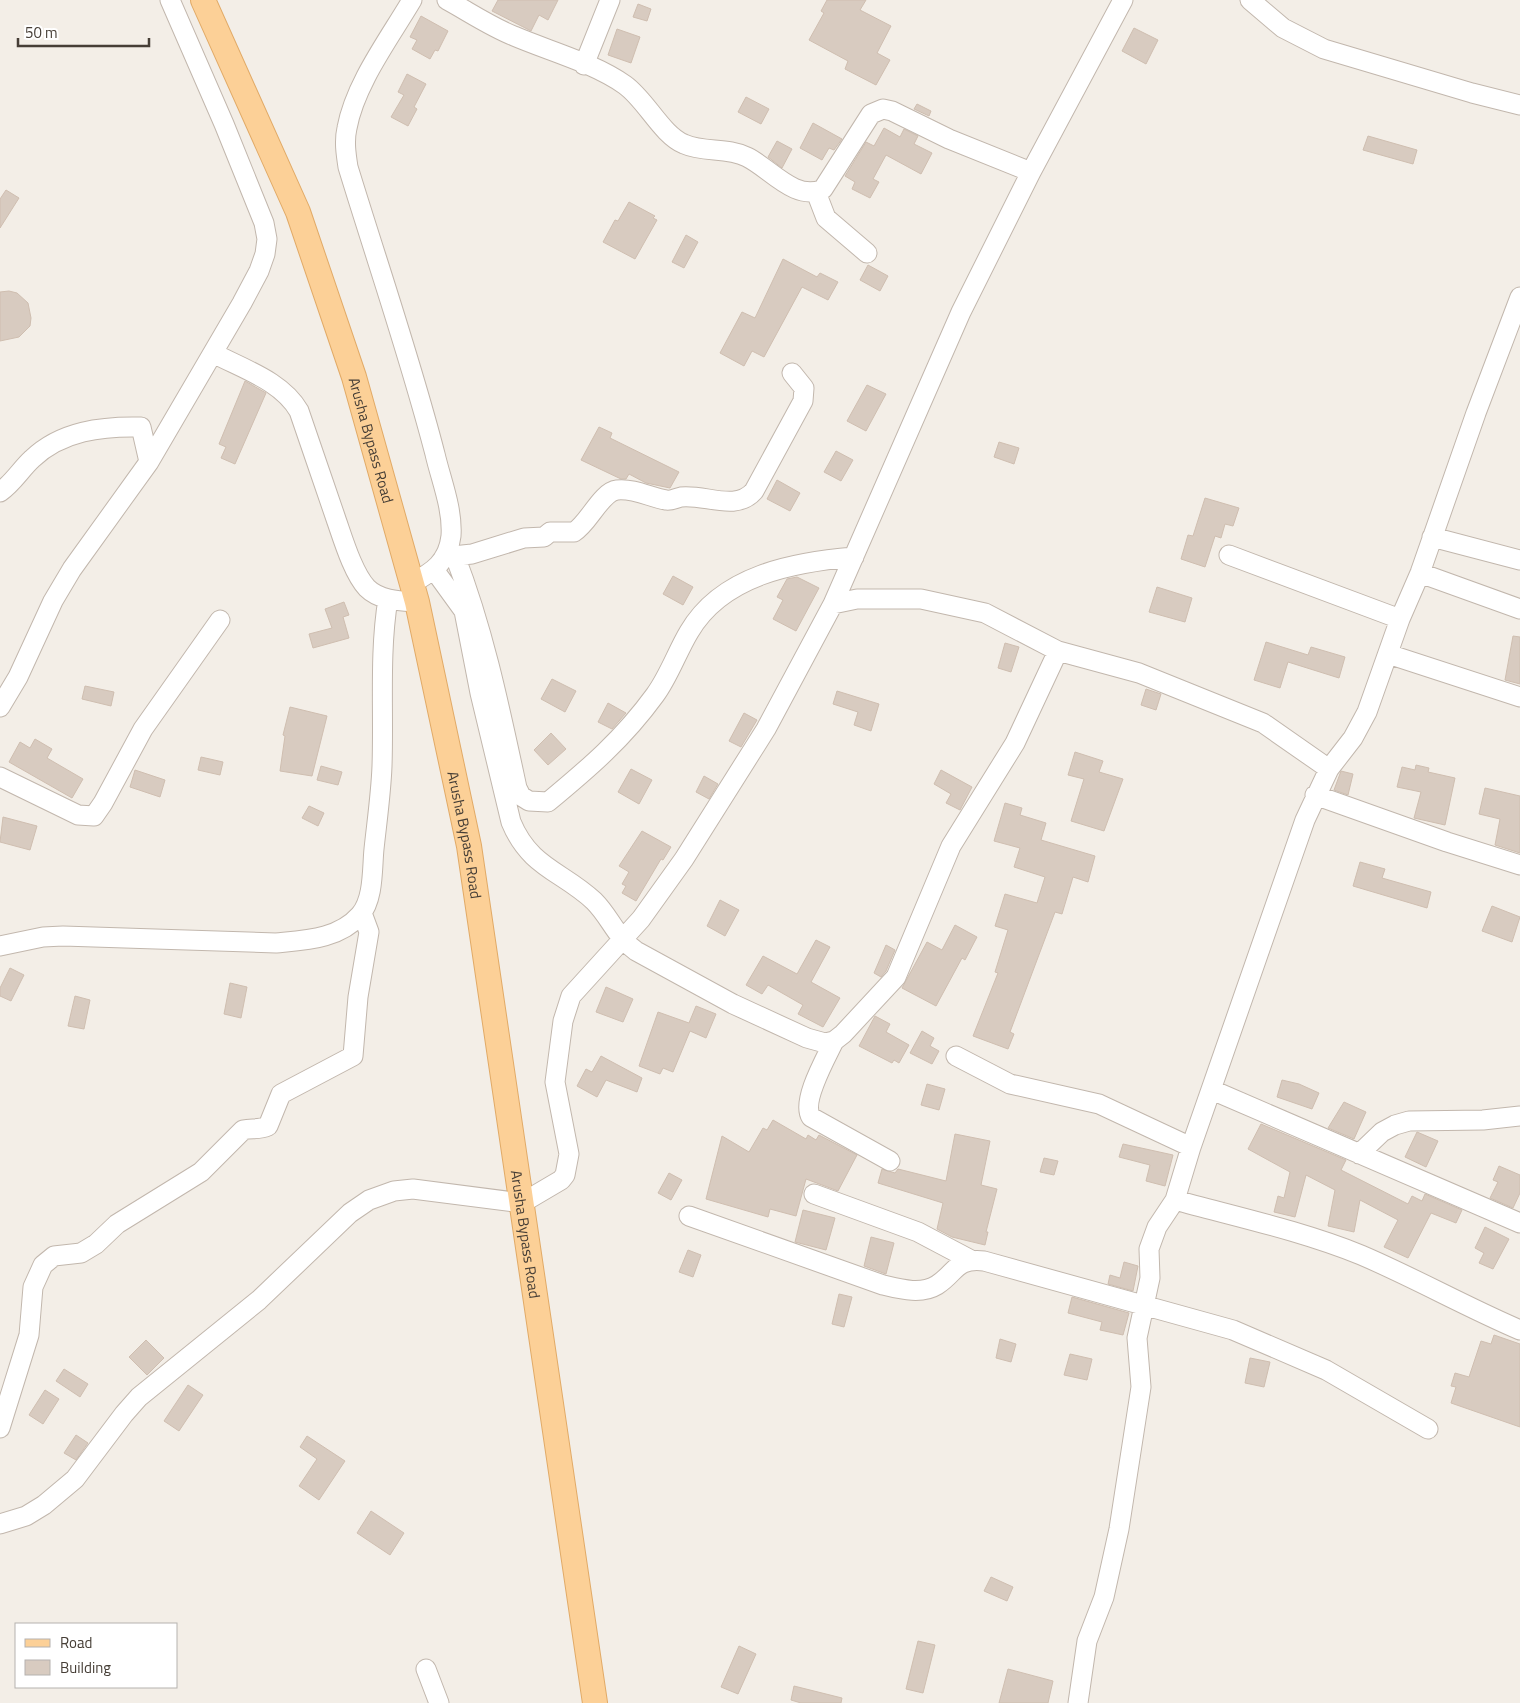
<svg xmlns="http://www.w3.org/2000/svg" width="1520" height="1703" font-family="'Titillium Web',sans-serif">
<rect width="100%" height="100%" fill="#f3eee7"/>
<path fill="#d8cbc0" stroke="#cfbeb0" d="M498 0H558L548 20 539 15 531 31 492 11Z
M827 0H866L860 10 891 26 877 53 890 60 876 85 845 69 848 61 809 40 824 13 821 11Z
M638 4 651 9 647 21 633 17Z
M421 16 448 31 438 51 435 50 430 59 412 49 417 40 410 37Z
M1134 28 1158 40 1146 64 1122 51Z
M617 29 640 37 631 63 608 55Z
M407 74 426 84 414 107 417 109 408 126 391 117 404 95 398 92Z
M746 97 769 109 761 124 738 112Z
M917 104 931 111 929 116 914 109Z
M813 123 842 139 834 150 829 148 822 160 800 148Z
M884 128 900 137 904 129 918 136 914 144 932 153 921 174 886 155 873 179 879 182 870 198 852 189 855 182 845 176 866 142 874 146Z
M1368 136 1417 150 1413 164 1363 150Z
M777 141 792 149 782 168 768 157Z
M6 190 19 198 0 228V199Z
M629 202 655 216 653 218 657 220 635 259 603 242 615 220 618 221Z
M686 235 698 242 684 268 672 262Z
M783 259 817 277 820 273 838 282 828 300 802 287 764 357 752 351 744 366 720 353 742 312 755 318Z
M868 265 888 276 880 291 860 280Z
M9 291 17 293 28 303 31 318 30 326 19 337 0 341V292Z
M245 381 266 393 235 464 221 458 226 447 219 444Z
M867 385 886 394 866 431 847 421Z
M599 427 612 433 610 438 679 472 670 488 646 483 629 474 626 479H621L581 460Z
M999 442 1019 448 1014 464 994 457Z
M836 451 853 460 841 481 824 472Z
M777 480 800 493 790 511 767 499Z
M1205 498 1239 508 1233 526 1225 524 1221 538 1215 536 1205 567 1181 559 1188 535 1193 536Z
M673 576 693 587 683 605 663 594Z
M797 577 819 588 796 631 773 619 783 600 777 597 787 579Z
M1157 587 1192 598 1185 622 1149 612Z
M344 602 349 615 343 617 349 638 313 648 309 634 332 628 325 609Z
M1513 636 1520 637V684L1505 680Z
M1266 642 1308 655 1311 647 1345 657 1339 678 1288 662 1280 688 1254 680Z
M1005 643 1019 647 1011 672 998 668Z
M552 679 576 691 565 712 541 699Z
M85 686 114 692 111 706 82 699Z
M1146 689 1161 694 1156 710 1141 705Z
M837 691 879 704 871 731 854 725 858 712 833 704Z
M608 703 626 713 612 729 598 722Z
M290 707 327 716 312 776 280 771 285 736 283 735Z
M744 713 757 720 741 747 729 741Z
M551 733 566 749 548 765 534 750Z
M35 739 52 749 47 758 83 779 72 798 9 762 20 742 30 748Z
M1075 752 1103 761 1099 772 1123 779 1104 831 1071 821 1084 779 1068 775Z
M201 757 223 762 220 775 198 770Z
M1416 765 1429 768 1428 772 1455 778 1445 825 1414 818 1421 792 1397 787 1402 767 1415 770Z
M321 766 342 772 338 785 317 780Z
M631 769 652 780 639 804 618 792Z
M135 770 165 780 160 797 130 787Z
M941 770 972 787 960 810 946 803 951 794 934 784Z
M1341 771 1353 774 1348 795 1334 790Z
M704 776 718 784 709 799 696 792Z
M1485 788 1520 796V853L1495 845 1500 819 1479 814Z
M1005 803 1022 808 1020 815 1046 823 1041 840 1095 856 1088 882 1073 877 1062 914 1055 912 1010 1032 1014 1034 1008 1049 973 1036 998 973 995 972 1008 930 995 926 1005 894 1037 903 1045 877 1014 867 1020 848 994 841Z
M309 806 324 813 318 826 302 818Z
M3 817 37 826 30 850 0 842Z
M642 831 671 847 663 860 661 859 636 901 622 893 626 886 622 884 629 872 619 866Z
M1360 862 1385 869 1382 878 1431 892 1427 908 1353 886Z
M720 900 739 910 725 936 707 926Z
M1492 906 1520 917 1512 942 1482 931Z
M955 925 977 937 965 960 962 958 936 1006 902 988 927 942 942 950Z
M816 940 830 947 811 982 840 998 823 1027 798 1014 803 1005 768 985 762 994 746 985 763 956 797 974Z
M886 945 895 950 886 971 881 977 874 973Z
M10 968 24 975 11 1001 0 996V988Z
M230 983 247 987 241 1018 224 1014Z
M606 987 633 999 623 1022 596 1012Z
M75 996 90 1000 84 1029 68 1026Z
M696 1006 716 1014 706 1038 690 1031 673 1072 663 1068 660 1074 639 1066 658 1012 689 1023Z
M875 1016 890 1024 886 1032 909 1045 899 1063 894 1060 892 1063 859 1046Z
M922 1031 934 1038 930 1046 939 1051 932 1064 910 1053Z
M601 1056 642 1078 637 1092 606 1080 597 1097 577 1086 586 1069 592 1072Z
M1282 1080 1299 1084 1319 1093 1312 1109 1277 1097Z
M927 1084 945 1089 939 1110 921 1105Z
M1344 1102 1366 1112 1354 1139 1328 1128Z
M773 1120 806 1139 808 1135 816 1140 819 1135 857 1155 838 1191 806 1179 796 1216 770 1209 768 1217 706 1199 722 1136 749 1152 763 1128 767 1130Z
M1261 1124 1346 1160 1341 1170 1408 1204 1412 1196 1422 1201 1425 1194 1462 1210 1456 1223 1431 1213 1408 1258 1384 1247 1398 1220 1360 1200 1354 1232 1328 1226 1335 1190 1306 1175 1295 1217 1274 1212 1278 1196 1284 1198 1290 1172 1248 1149Z
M1417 1132 1438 1141 1426 1167 1405 1157Z
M955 1134 990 1141 981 1185 997 1189 986 1232H988L985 1245 952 1237 937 1229 943 1203 878 1183 882 1169 895 1173 898 1169 946 1181Z
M1123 1144 1173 1155 1165 1186 1146 1181 1150 1165 1119 1157Z
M1044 1158 1058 1161 1054 1175 1040 1172Z
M1499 1166 1520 1175V1193L1513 1208 1490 1198 1498 1182 1493 1180Z
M669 1173 682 1180 671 1200 658 1193Z
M803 1210 835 1218 826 1250 795 1242Z
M1485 1227 1509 1239 1493 1269 1479 1263 1484 1253 1475 1248Z
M871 1237 894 1243 886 1274 864 1266Z
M688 1250 701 1255 693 1277 679 1272Z
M1124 1262 1138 1266 1133 1291 1108 1284 1110 1275 1120 1278Z
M839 1294 852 1297 844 1327 832 1324Z
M1072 1297 1129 1313 1123 1335 1100 1330 1102 1322 1068 1313Z
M1494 1335 1520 1344V1427L1451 1403 1456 1387 1451 1386 1455 1373 1469 1377 1481 1341 1491 1344Z
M1000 1339 1016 1344 1011 1362 996 1358Z
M146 1340 164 1358 147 1375 129 1357Z
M1070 1354 1092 1359 1087 1380 1064 1375Z
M1250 1358 1270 1362 1264 1387 1245 1383Z
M64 1369 88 1384 80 1397 56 1381Z
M188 1385 203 1395 179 1431 164 1421Z
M45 1390 59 1399 43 1424 29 1415Z
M76 1435 88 1443 76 1460 64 1453Z
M307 1436 345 1461 319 1500 299 1486 317 1459 300 1447Z
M371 1511 404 1533 390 1555 357 1533Z
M991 1577 1013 1587 1007 1601 984 1591Z
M918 1641 935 1645 923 1693 906 1689Z
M739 1646 756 1654 738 1694 721 1687Z
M1008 1669 1053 1681 1048 1703H999Z
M794 1686 842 1698 841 1703H801L791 1700Z"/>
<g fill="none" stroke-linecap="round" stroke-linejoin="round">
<g stroke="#c2b7ad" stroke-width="21">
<path id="minor" d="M412 0C389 39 355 84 347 128 344 141 346 154 348 167 377 262 410 357 435 454 441 480 453 509 451 536 448 562 433 572 412 583
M447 0C469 12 491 27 514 36 549 51 594 63 625 85 646 100 662 135 684 144 704 153 727 147 747 157 770 168 795 202 823 189L871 114 883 109 892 111 949 139 1031 172
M1250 0 1283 28 1324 49 1472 93 1520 105
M584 65 610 0
M816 192 826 218 867 253
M213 353C243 369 282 381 299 411 311 447 324 483 336 519 343 539 353 573 367 588 380 601 401 601 417 602
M0 492C13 483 21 469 32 459 61 431 102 426 141 427L149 462
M1432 537 1520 560
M1229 555 1400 619
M455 556C484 631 500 709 517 788L521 796 529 801 548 802C589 768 623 739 655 695 669 676 677 652 689 632 722 575 794 562 854 557
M444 557 472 554 524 538 544 537 550 532H574C589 523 601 492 617 490 634 488 652 498 666 500 671 501 676 498 681 497 705 494 736 512 754 491L803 401 804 388 792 373
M435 571 464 611 480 693 511 822C530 868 562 871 594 901 611 918 615 936 636 951L733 1004 807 1038 825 1043 834 1041 843 1034 896 977 951 846 1015 743 1058 651
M1420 573 1520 609
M833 604 857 599H921L985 613 1058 651 1139 673 1263 723 1329 769
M1388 654 1520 697
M0 707 18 677 53 601 72 569 149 462 242 303 259 271 265 254 267 239 264 223 224 124 170 0
M0 777 78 815 94 816 103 803 143 729 220 620
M1315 795 1447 842 1520 865
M0 946 43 937 63 936 276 943C306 940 339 939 360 915 374 899 372 868 374 849 377 821 381 793 382 766 384 710 379 654 388 599
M834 1041C826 1058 801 1101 811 1117L890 1161
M956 1056 1010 1084 1099 1104 1191 1147
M1212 1090 1520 1223
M1359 1154 1382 1132 1395 1125 1409 1121 1483 1120 1520 1116
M814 1194 918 1232 971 1260
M1175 1200C1237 1217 1302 1231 1361 1255 1415 1278 1466 1307 1520 1330
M689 1216 883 1285C900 1289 921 1295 937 1285 957 1272 955 1258 984 1261L1233 1330 1326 1370 1428 1429
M0 1428 29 1335 33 1287 43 1265 54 1256 81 1253 96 1244 117 1224 201 1172 243 1130C252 1128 259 1130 268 1126L281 1094 353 1056 358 997 369 932 362 913
M0 1524 26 1516 44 1505 75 1479 124 1414 139 1397 259 1300 350 1213 369 1200 394 1191 413 1189 522 1203 561 1180 565 1175 569 1154 555 1082 563 1021 571 996 641 919 684 859 766 729 833 604 961 312 1031 172 1123 0
M426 1669 439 1703
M1078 1703 1087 1641 1104 1597 1119 1529 1141 1387 1137 1338 1150 1278 1149 1249 1157 1227 1175 1200 1191 1147 1305 820 1329 769 1353 738 1367 712 1400 619 1420 573 1476 413 1520 297"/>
</g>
<g stroke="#e1aa67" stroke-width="26">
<g id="major">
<path id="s1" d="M203 0 298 212 354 377 417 602 469 846 595 1703"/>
</g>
</g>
<use href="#minor" stroke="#fff" stroke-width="19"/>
<use href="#major" stroke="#fcd097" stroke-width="24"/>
</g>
<g text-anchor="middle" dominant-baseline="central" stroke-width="4" stroke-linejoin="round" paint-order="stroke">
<g font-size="15" fill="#463e36" stroke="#fff">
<text stroke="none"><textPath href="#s1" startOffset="472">Arusha Bypass Road</textPath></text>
<text stroke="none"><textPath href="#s1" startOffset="878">Arusha Bypass Road</textPath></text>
<text stroke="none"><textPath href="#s1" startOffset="1282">Arusha Bypass Road</textPath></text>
</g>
</g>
<rect x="15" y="1623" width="162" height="65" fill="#ffffff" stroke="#b5b2af"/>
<rect x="25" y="1639" width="25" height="8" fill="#fcd097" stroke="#b5b2af"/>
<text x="60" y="1648" font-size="15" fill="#463e36">Road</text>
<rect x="25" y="1660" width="25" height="15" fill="#d8cbc0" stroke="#b5b2af"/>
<text x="60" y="1673" font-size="15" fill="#463e36">Building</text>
<path d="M18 38v8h131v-8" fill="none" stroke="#463e36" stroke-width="2.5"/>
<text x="25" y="38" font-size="15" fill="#463e36" stroke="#ffffff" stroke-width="4" paint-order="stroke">50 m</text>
</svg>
